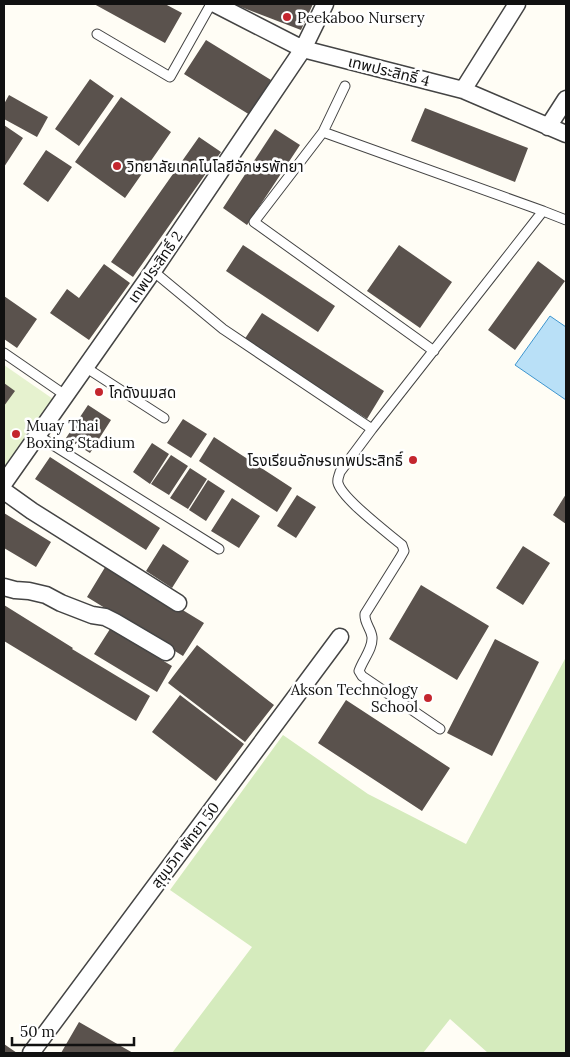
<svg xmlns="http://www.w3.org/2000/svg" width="570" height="1057" font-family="Lora,'Noto Sans Thai',serif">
<rect width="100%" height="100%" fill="#fffdf5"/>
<path fill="#d5ebbd" d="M566 657V1053H488L450 1019 423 1053H172L252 947 170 890 283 735 368 794 466 844Z"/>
<path fill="#e6f2cf" d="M4 365 53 399 4 469Z"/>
<path fill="#b9e0f7" stroke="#3f96cf" d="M550 316 566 327V400L515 365Z"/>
<path fill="#5a524d" d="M94 4H165L182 13 165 43Z
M233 4H313L301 30Z
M206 40 271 80 250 115 184 74Z
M90 79 114 96 79 146 55 129Z
M9 95 48 117 37 137 4 119V104Z
M121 97 171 132 125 198 75 162Z
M425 108 528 148 515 182 411 141Z
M4 125 23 138 4 167Z
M275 129 300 145 247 225 223 208Z
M199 137 221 152 133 277 111 262Z
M46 150 72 167 48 202 23 184Z
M243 245 335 306 318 332 226 271Z
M399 245 452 282 420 328 367 291Z
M538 261 565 281 515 350 488 330Z
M104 264 130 283 89 340 50 313 67 289 79 298Z
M4 296 37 319 17 348 4 339Z
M262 313 384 391 367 419 244 340Z
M4 383 15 391 4 406Z
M88 405 111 420 90 453 66 438Z
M183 419 207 434 191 458 167 443Z
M214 437 292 488 277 512 199 461Z
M152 443 169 454 150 484 133 472Z
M171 455 188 466 169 495 151 484Z
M50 457 160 528 146 550 35 479Z
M190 468 207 479 188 509 170 498Z
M208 480 225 491 206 521 189 510Z
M566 494V524L553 515Z
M297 495 316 507 296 538 277 526Z
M232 498 260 516 239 548 211 531Z
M4 513 51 542 36 567 4 548Z
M163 544 189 561 172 588 146 571Z
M523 546 550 563 523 605 496 588Z
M107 564 204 623 183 656 87 597Z
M421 585 489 626 457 680 389 639Z
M4 605 73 648 72 649 150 696 136 721 4 641Z
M110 629 172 666 157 692 94 654Z
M495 639 539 662 492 756 447 733Z
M197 645 274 705 245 742 168 683Z
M180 695 244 744 216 781 152 732Z
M346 700 450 768 422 811 318 743Z
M79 1022 133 1053H61Z
M4 1044 17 1053H4Z"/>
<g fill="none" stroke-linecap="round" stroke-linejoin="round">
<g stroke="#444" stroke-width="11">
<path id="lane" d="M97 34 170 77 211 4
M323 132 345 86
M153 271 223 329 372 429
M434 351 254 222 323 132 543 211
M4 353 65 395
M85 367 164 418
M37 435 219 549
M440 729 362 676 359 671C363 659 373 649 372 637 371 628 364 623 365 614L400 558 404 551 402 545C388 533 342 499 338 483 337 479 339 476 340 472L372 429 543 211 566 220"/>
</g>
<g stroke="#444" stroke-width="19">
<path id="street" d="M215 4 303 49 463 90 566 134
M463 90 517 4
M548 127 566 99
M4 483 153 271 303 49 325 4
M4 491 32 511 178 603
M4 587 15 590 29 591 46 595 61 603 92 615 105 617 115 622 166 652
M31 1053 340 637"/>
</g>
<use href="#lane" stroke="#fff" stroke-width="9"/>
<use href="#street" stroke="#fff" stroke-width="16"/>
</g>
<g fill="#c4262e" stroke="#fff" stroke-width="2">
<circle cx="287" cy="17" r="5"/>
<circle cx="117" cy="166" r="5"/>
<circle cx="99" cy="392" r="5"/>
<circle cx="16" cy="434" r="5"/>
<circle cx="413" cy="460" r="5"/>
<circle cx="428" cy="698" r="5"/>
</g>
<g text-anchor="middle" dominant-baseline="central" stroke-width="5" stroke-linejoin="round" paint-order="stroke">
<g font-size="15" fill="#111" stroke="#fff" text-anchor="start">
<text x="297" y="17">Peekaboo Nursery</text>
<text x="127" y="166">วิทยาลัยเทคโนโลยีอักษรพัทยา</text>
<text x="109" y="392">โกดังนมสด</text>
<text x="26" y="425">Muay Thai<tspan x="26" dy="17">Boxing Stadium</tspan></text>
<text x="403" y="460" text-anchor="end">โรงเรียนอักษรเทพประสิทธิ์</text>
<text x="418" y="689" text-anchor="end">Akson Technology<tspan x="418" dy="17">School</tspan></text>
</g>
<g font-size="15" fill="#111" stroke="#fff">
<text transform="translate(389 71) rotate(14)">เทพประสิทธิ์ 4</text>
<text transform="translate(155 267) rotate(-55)">เทพประสิทธิ์ 2</text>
<text transform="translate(185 845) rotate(-53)">สุขุมวิท พัทยา 50</text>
</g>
</g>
<rect width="570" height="1057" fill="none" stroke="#111111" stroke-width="10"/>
<path d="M12 1037v8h122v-8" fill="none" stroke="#111111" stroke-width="2.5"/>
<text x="20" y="1037" font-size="15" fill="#111111" stroke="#ffffff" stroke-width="4" paint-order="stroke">50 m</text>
</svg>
